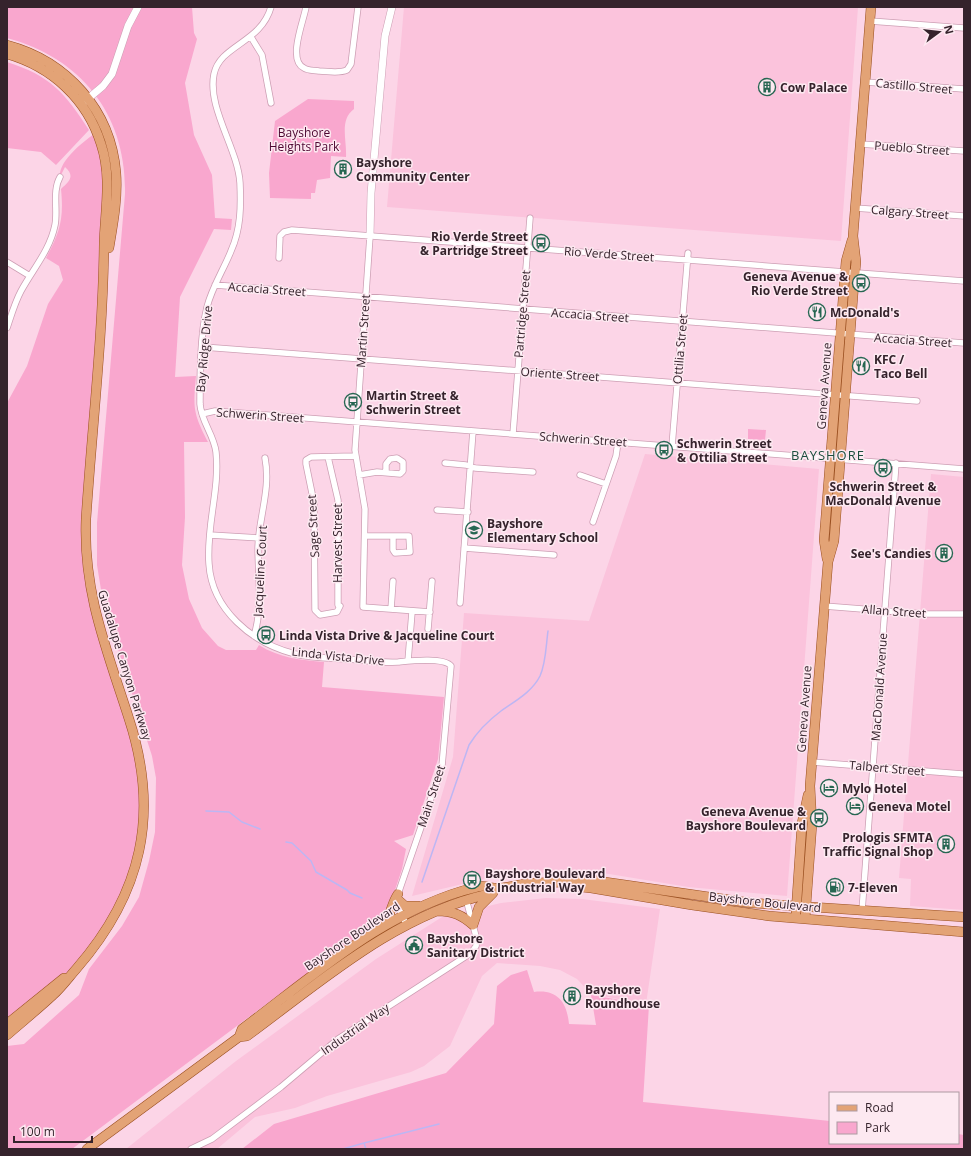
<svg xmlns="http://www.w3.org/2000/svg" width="971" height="1156" font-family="'Open Sans',sans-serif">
<rect width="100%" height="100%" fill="#fcd5e7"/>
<path fill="#fbc3dc" d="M404 7H858L841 241 387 207Z
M645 454 819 469 787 896 688 887 591 871 505 874 412 896 453 757 464 613 589 621Z
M931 474 964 477V910L910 906 911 879 899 878Z
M546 898 582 899 660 909 646 1004 591 994 577 979 560 970 540 966 497 963 482 976 450 1046 424 1066 411 1072 327 1096 295 1108 255 1117 217 1149H126L236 1061 376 959 442 917 501 903Z"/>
<path fill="#f9a7ce" d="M7 7H192L194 33 197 39 185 83 194 135 212 175 215 218 232 219 231 230 214 229 180 297 175 377 196 376C193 408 193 413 208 442H184L185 517 182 565 189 599 202 628 218 646 226 650H256L259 645C279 658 301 660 324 662L322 687 444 697 438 759 413 835 394 841 406 849 402 869 387 914 72 1149H7V1046L24 1044 79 995 89 969 122 926 139 897 149 861 155 832 156 778 152 756 103 602 97 565V523L125 194C127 116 82 58 7 38Z
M7 62C51 76 65 93 89 130L56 165 41 152 7 148Z
M308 99 354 101V109C339 120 347 140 346 157L331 156 330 178 317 180 315 193H311V199L270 198 269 173 275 121Z
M97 132 106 163 86 553 144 787 131 880 84 960 7 1024V403L27 366 48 304 63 280 59 266 46 258C60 232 64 219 61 189 70 181 75 176 65 167L60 177C58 161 84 141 97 132Z
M748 429 766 430 765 440 748 439Z
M527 970 534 992C558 989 567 1003 569 1024L596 1025 591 995 649 1005 643 1102 830 1121V1143H958V1134L964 1135V1149H242L274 1124 446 1073 494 1024 497 986 511 975Z"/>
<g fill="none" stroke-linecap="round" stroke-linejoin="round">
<path stroke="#bdb6f3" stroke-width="1.5" d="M206 811 229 812 242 822 260 829
M286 842 292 843 311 861 316 872 347 890 350 893 362 898
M422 882 469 745C477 732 489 720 501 711 515 701 532 692 540 676 546 663 546 645 548 631
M343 1149 364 1143
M366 1149 364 1143 439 1124"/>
<g stroke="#cd9fb4" stroke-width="7">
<path id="minor" d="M271 7C261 43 220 45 214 74 207 108 238 149 240 183 241 206 241 229 231 251 224 269 212 287 207 307 200 335 200 374 200 404 201 421 214 435 216 452 220 490 206 526 209 564 212 610 252 643 295 654 312 658 329 658 346 659 363 660 381 663 398 662 409 661 444 657 451 666L442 766 398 894 399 908 406 924
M306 7C304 20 287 60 304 68 308 71 314 70 319 71 328 71 338 74 347 70L351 64 358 7
M870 21 964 28
M251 37 262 55 271 103
M865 82 964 89
M860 144 964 151
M855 208 964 216
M370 236 355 450 365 509 363 607 430 612
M279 258 280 236 284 232 292 230 964 281
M7 262 30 276
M215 285 964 343
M7 328C11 316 15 302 21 291 33 269 50 250 55 225 58 210 52 191 60 177
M203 347 917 401
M202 414 215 411 964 469
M513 434 530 218
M672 446 688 253
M328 457 338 500V605L340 606 337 612 320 615 315 610 314 503 306 464V460L311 457 355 456
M445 463 466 465 475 468 533 472
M359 475 377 472 400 474 403 471V462L397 458 390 459 386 464V472
M580 475 606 484
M437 510 468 512
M593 522 616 456 618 442
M210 535 259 538
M365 536H409L410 552 395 553 393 550V536
M464 548 554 555
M460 603 473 431
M824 606 926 614H964
M391 609 393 581
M428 629 432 581
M254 636C263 607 258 576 258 547 259 516 271 489 265 458
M408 661 412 612
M812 762 962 774
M862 911 896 463
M191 1149 212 1139 281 1087 338 1039 471 953 476 946 477 940 466 899"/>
</g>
<g stroke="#cd9fb4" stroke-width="8">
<path id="tertiary" d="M84 102 103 86 112 74 128 26 138 7
M370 236 371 193 385 36 392 7"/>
</g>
<g stroke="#9a4f20" stroke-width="10">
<path id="primary" d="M7 45C67 61 111 110 116 173 118 198 113 224 109 248
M7 54C52 67 87 99 101 144 112 177 105 210 104 244 103 336 92 428 86 519 83 593 107 650 129 719 160 814 142 893 77 968 69 977 62 987 53 995 38 1009 22 1022 7 1035
M827 559 824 540 846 261 852 240
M565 882 571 886 591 888 692 905 769 916 964 932
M397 899 405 906H418
M437 911C453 911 462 915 473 925L479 907 493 893
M796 912 802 823 808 795
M805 919 812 824 810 786 828 562 834 541 854 283 856 262 853 236 871 7
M383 925C392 914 391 904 398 894
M7 1024 64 978
M239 1037 247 1036C322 981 395 915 489 894L495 888
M87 1149 239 1037 242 1029C313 976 388 908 477 887 484 885 487 887 494 888 503 889 515 885 524 884 537 882 551 883 564 882 569 881 571 878 577 878L751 903 964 917"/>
</g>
<use href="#minor" stroke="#fff" stroke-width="5.5"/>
<use href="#tertiary" stroke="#fff" stroke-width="7"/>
<use href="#primary" stroke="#e3a376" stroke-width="9"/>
</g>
<defs>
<g id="building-ring" transform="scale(0.9)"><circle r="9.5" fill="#fde9f1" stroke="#276652" stroke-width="1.5"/><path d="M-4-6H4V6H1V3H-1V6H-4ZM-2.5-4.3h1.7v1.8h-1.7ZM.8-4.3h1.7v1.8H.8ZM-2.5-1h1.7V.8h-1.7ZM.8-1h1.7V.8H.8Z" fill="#276652"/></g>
<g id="bus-ring" transform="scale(0.9)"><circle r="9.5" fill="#fde9f1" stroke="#276652" stroke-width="1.5"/><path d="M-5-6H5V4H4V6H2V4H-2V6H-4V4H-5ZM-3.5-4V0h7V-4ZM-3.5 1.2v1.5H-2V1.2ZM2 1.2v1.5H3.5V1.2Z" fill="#276652"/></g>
<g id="restaurant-ring" transform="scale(0.9)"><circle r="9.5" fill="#fde9f1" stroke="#276652" stroke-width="1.5"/><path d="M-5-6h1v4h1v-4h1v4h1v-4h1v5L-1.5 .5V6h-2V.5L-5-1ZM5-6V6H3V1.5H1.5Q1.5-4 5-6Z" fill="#276652"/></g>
<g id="school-ring" transform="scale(0.9)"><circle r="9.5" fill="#fde9f1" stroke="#276652" stroke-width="1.5"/><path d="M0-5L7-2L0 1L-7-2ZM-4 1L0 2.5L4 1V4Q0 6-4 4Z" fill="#276652"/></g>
<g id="hotel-ring" transform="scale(0.9)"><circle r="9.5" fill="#fde9f1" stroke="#276652" stroke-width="1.5"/><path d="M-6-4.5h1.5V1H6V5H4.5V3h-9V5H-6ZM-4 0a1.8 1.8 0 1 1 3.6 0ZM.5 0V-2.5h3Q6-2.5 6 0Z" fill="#276652"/></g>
<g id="fuel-ring" transform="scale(0.9)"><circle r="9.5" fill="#fde9f1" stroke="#276652" stroke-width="1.5"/><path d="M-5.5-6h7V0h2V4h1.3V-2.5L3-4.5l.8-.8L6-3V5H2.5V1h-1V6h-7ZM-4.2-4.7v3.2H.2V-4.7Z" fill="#276652"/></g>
<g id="civic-ring" transform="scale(0.9)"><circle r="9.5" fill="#fde9f1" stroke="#276652" stroke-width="1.5"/><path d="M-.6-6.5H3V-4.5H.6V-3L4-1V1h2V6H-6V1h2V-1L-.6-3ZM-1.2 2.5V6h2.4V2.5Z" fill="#276652"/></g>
</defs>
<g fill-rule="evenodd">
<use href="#building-ring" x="767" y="87"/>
<use href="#building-ring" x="343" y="169"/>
<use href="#bus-ring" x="541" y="243"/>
<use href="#bus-ring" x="861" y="283"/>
<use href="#restaurant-ring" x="817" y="312"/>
<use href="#restaurant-ring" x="861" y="366"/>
<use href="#bus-ring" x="353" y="402"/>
<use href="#bus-ring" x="664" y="450"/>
<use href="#bus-ring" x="883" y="468"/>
<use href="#school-ring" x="474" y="530"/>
<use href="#building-ring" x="944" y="553"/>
<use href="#bus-ring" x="266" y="635"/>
<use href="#hotel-ring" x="829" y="788"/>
<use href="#hotel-ring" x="855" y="806"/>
<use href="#bus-ring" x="819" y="818"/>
<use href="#building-ring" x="946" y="844"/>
<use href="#bus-ring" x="472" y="880"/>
<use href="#fuel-ring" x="835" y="887"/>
<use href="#civic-ring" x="414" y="945"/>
<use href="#building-ring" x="572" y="996"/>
</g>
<g text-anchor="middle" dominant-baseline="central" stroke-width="3" stroke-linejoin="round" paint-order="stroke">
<g font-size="12" fill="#35232c" stroke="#fde9f1">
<text transform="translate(914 86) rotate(5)">Castillo Street</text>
<text transform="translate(912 148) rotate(4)">Pueblo Street</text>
<text transform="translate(910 212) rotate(4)">Calgary Street</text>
<text transform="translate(609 254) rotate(4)">Rio Verde Street</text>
<text transform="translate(267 289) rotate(4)">Accacia Street</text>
<text transform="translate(522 314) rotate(-85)">Partridge Street</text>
<text transform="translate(590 315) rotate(4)">Accacia Street</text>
<text transform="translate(363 331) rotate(-86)">Martin Street</text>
<text transform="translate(913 340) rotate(4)">Accacia Street</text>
<text transform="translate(204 349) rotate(-85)">Bay Ridge Drive</text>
<text transform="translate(680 349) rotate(-85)">Ottilia Street</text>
<text transform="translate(560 374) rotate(4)">Oriente Street</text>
<text transform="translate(824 386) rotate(-86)">Geneva Avenue</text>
<text transform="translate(260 415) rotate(4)">Schwerin Street</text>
<text transform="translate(583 439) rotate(4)">Schwerin Street</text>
<text transform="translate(313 526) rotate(-93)">Sage Street</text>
<text transform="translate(337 543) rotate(-90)">Harvest Street</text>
<text transform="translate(260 571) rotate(-87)">Jacqueline Court</text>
<text transform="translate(894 611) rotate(4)">Allan Street</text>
<text transform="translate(338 656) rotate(6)">Linda Vista Drive</text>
<text transform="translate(125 665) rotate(73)">Guadalupe Canyon Parkway</text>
<text transform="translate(879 687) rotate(-86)">MacDonald Avenue</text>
<text transform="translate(804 709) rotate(-86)">Geneva Avenue</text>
<text transform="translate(887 768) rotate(5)">Talbert Street</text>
<text transform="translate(431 796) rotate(-72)">Main Street</text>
<text transform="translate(765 902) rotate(6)">Bayshore Boulevard</text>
<text transform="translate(352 936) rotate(-34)">Bayshore Boulevard</text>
<text transform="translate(355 1029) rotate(-35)">Industrial Way</text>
</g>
<g font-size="12" font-weight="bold" fill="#35232c" stroke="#fde9f1" text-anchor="start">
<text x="780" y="87">Cow Palace</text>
<text x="356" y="162">Bayshore<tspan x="356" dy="14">Community Center</tspan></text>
<text x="528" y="236" text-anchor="end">Rio Verde Street<tspan x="528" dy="14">&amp; Partridge Street</tspan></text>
<text x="848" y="276" text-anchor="end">Geneva Avenue &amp;<tspan x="848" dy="14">Rio Verde Street</tspan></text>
<text x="830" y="312">McDonald's</text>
<text x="874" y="359">KFC /<tspan x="874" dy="14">Taco Bell</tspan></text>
<text x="366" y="395">Martin Street &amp;<tspan x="366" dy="14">Schwerin Street</tspan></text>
<text x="677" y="443">Schwerin Street<tspan x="677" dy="14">&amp; Ottilia Street</tspan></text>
<text x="883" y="486" text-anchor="middle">Schwerin Street &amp;<tspan x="883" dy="14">MacDonald Avenue</tspan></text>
<text x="487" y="523">Bayshore<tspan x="487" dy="14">Elementary School</tspan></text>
<text x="931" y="553" text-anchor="end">See's Candies</text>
<text x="279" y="635">Linda Vista Drive &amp; Jacqueline Court</text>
<text x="842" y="788">Mylo Hotel</text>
<text x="868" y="806">Geneva Motel</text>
<text x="806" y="811" text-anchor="end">Geneva Avenue &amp;<tspan x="806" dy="14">Bayshore Boulevard</tspan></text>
<text x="933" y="837" text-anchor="end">Prologis SFMTA<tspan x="933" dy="14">Traffic Signal Shop</tspan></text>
<text x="485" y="873">Bayshore Boulevard<tspan x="485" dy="14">&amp; Industrial Way</tspan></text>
<text x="848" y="887">7-Eleven</text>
<text x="427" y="938">Bayshore<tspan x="427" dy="14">Sanitary District</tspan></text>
<text x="585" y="989">Bayshore<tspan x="585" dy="14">Roundhouse</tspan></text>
</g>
<g font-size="12" fill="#4d0631" stroke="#fde9f1">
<text x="304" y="132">Bayshore<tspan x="304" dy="14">Heights Park</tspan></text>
</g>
<g font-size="13" letter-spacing="1" fill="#1c4e3e" stroke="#fde9f1">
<text x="828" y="455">BAYSHORE</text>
</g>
</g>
<rect width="971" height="1156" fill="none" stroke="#35232c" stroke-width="16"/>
<rect x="829" y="1092" width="130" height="52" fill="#fde9f1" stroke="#ad9aa2"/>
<rect x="837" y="1105" width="20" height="6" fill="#e3a376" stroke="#ad9aa2"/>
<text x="865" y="1112" font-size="12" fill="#35232c">Road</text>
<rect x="837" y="1122" width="20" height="12" fill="#f9a7ce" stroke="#ad9aa2"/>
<text x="865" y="1132" font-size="12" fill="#35232c">Park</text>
<g transform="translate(939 32) rotate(75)" stroke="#fde9f1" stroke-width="3" paint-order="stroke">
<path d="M0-3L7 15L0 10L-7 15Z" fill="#35232c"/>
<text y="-6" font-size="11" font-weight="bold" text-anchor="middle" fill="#35232c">N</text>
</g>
<path d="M14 1136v6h78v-6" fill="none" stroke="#35232c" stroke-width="2"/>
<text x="20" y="1136" font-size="12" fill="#35232c" stroke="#fde9f1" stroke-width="3" paint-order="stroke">100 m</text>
</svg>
